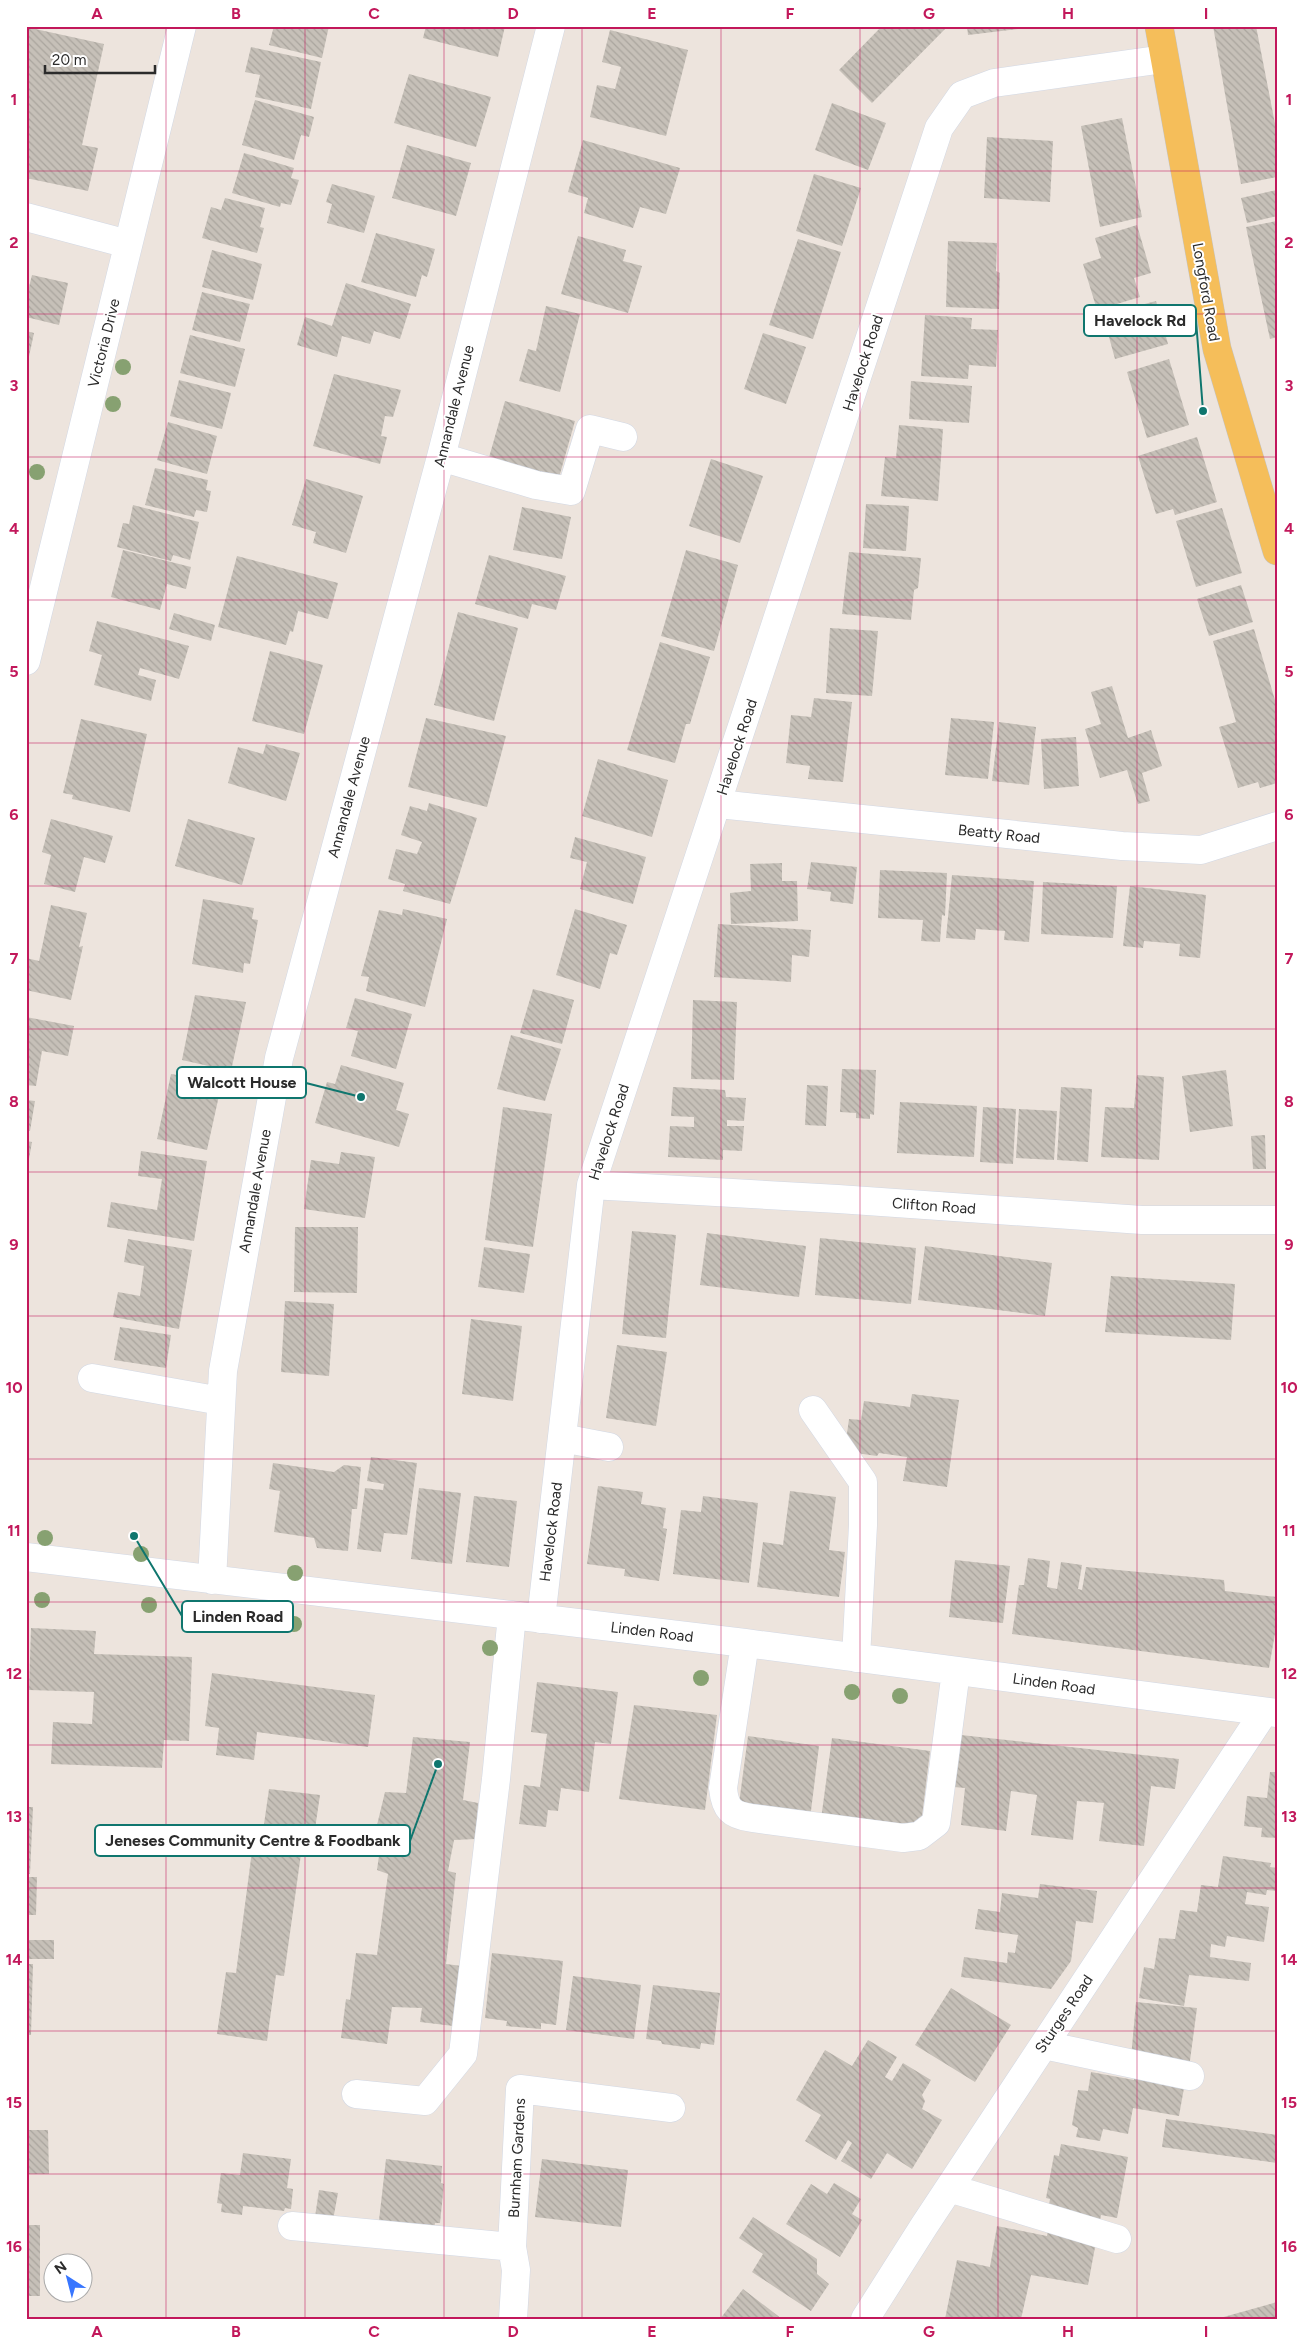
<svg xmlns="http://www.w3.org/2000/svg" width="1303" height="2345" font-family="Figtree,sans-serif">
<defs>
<pattern id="building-back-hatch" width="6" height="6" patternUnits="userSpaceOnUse" patternTransform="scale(1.25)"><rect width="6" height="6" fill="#c6c0b8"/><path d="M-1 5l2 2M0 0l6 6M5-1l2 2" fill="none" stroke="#aaa59e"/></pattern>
</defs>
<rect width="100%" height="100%" fill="#ede4dd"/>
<path fill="url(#building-back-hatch)" d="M274 26H329L322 58 269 45Z
M426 26H505L498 57 423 38Z
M882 26H948L872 103 839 70Z
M967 26H1034V27L968 35Z
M1213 26H1256L1277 134V177L1241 184Z
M26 27 104 44 82 145 98 148 88 191 26 178Z
M610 30 688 50 666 136 590 117 597 85 615 89 621 67 602 62Z
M251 47 321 62 311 109 255 97 260 75 245 72Z
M409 74 491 97 476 147 394 123Z
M255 100 314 117 309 137 301 135 294 160 242 145Z
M832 103 886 123 868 170 815 150Z
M1122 118 1142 217 1100 227 1081 126Z
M987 137 1053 141 1050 202 984 198Z
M583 140 680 168 666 214 640 207 633 228 584 213 588 198 568 192Z
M407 145 471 163 456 216 392 198Z
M244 153 294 168 291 178 299 180 291 205 281 203 280 207 232 193Z
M814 174 861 188 842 246 796 231Z
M332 184 375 196 364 233 327 223 332 204 326 202Z
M1277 190V216L1247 223 1241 198Z
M225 198 265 208 260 227 264 228 257 253 202 238 211 207 221 210Z
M1277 221V337L1270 339 1246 227Z
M1137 225 1151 273 1134 278 1140 297 1097 310 1083 264 1101 258 1095 238Z
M376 233 435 249 427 277 422 275 416 297 361 282Z
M578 236 626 250 623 261 642 266 628 313 561 294Z
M798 239 841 252 813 339 769 325Z
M948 241 997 243 996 271 1000 273 999 309 946 307Z
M212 250 262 264 253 300 202 287Z
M32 275 68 283 59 325 26 317V299Z
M346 283 411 304 400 339 374 331 370 344 342 336 337 357 297 345 305 317 332 326Z
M202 292 250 304 240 342 192 330Z
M1156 301 1168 344 1115 359 1103 315Z
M546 306 580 314 560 392 519 381 528 349 536 351Z
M925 315 972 318 971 329 998 330 996 367 969 365 968 379 921 376Z
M26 331 34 333 27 366H26Z
M763 333 806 347 786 404 744 389Z
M190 335 245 349 235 387 180 373Z
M1169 359 1189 425 1147 438 1127 372Z
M334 374 401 390 393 417 385 416 381 436 387 437 380 464 313 446Z
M179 380 231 393 222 429 170 416Z
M911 381 972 386 969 423 909 419Z
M505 401 575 421 558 481 488 461Z
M168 422 217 436 207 474 157 460Z
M899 425 943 429 938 501 881 496 885 457 896 458Z
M1197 437 1217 502 1175 515 1173 509 1156 514 1138 456Z
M711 459 763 476 740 543 689 526Z
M155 468 208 480 206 490 211 491 207 512 196 510 194 517 145 505Z
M306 479 363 496 346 553 313 543 316 532 292 525Z
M866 504 909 506 906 551 863 548Z
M133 505 199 522 190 560 173 555 171 561 117 547 123 523 129 524Z
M522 507 571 517 562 559 513 550Z
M1222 508 1242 573 1196 587 1176 521Z
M123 550 191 567 186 589 167 584 160 610 111 597Z
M686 550 738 565 714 651 661 636Z
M849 552 921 558 918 588 914 590 911 620 842 614Z
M489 555 566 576 556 610 532 604 528 619 475 604Z
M237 556 338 583 328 619 298 611 293 632 290 631 286 645 218 627Z
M1241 585 1253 622 1209 636 1197 599Z
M458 612 518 628 494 721 434 705Z
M174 613 215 625 211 641 169 629Z
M97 621 189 646 179 679 140 668 138 675 156 680 151 701 94 685 102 655 89 651Z
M830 628 878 631 872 696 826 693Z
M1254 629 1277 707V783L1260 788 1258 782 1238 788 1219 727 1236 722 1213 641Z
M660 642 710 657 690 724H686L675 763 627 750Z
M270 651 323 665 304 734 252 721Z
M1112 686 1128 738 1151 730 1162 766 1142 773 1150 801 1138 804 1127 770 1100 778 1085 729 1101 724 1091 692Z
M814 698 852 702 843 782 808 779 810 766 786 763 791 715 811 717Z
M426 718 506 736 487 807 408 787Z
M951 718 994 722 988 779 945 775Z
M81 719 147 734 130 812 72 799 73 795 63 793Z
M999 722 1036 727 1029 785 992 781Z
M1076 737 1079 786 1044 789 1041 739Z
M266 744 300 753 286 801 228 783 238 747 263 754Z
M598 759 668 780 652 837 582 816Z
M429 803 477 818 450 904 403 891 405 884 388 879 396 849 417 854 422 842 401 835 410 806 427 811Z
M51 819 113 836 105 863 84 857 75 892 44 884 51 855 42 852Z
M188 819 255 838 242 885 175 866Z
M575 837 646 857 633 904 580 889 587 862 570 858Z
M811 862 857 867 853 904 830 901 831 892 807 889Z
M782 863V881H797L798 921 731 924 730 893 751 891 750 864Z
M880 870 947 873 945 916 942 915 940 942 921 941 923 920 878 918Z
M952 875 1034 881 1029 942 1004 940 1005 931 976 929 975 940 946 938Z
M1043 882 1117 886 1113 938 1041 934Z
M1130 886 1206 895 1200 958 1179 956 1180 944 1144 941 1143 948 1123 946Z
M203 899 254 908 252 919 258 920 250 964 244 963 243 973 192 964Z
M51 905 87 913 79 947 83 946 71 1000 26 990V958L39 961Z
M403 909 447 919 425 1007 366 991 369 977 361 976 379 910 402 915Z
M575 909 627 925 617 955 610 953 600 989 556 975Z
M718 924 811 930 809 957 792 955 791 982 714 977Z
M533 989 574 1000 562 1044 520 1033Z
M195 995 246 1002 231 1071 182 1060Z
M355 998 412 1014 396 1069 351 1056 358 1031 346 1028Z
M693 1000 737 1002 734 1080 691 1079Z
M26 1017 74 1026 68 1056 42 1051 36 1086 26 1085Z
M511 1035 561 1049 545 1101 497 1089Z
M341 1065 404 1083 396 1110 409 1114 399 1147 315 1123 327 1082 335 1084Z
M842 1069 876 1070 874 1115 870 1114V1119L856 1118V1113L840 1112Z
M1226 1070 1233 1126 1190 1132 1182 1076Z
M171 1074 222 1082 207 1150 157 1139Z
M1137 1075 1164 1077 1159 1160 1101 1157 1105 1107 1134 1108Z
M807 1085 828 1086 826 1126 805 1125Z
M673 1087 725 1090 726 1097 746 1098 744 1121 727 1120V1126H744L742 1151 723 1150V1160L668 1157 670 1126 694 1127V1117L671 1116Z
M1061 1087 1092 1089 1088 1162 1057 1160Z
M26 1100 35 1101 30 1131 26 1130Z
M900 1102 977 1106 974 1157 897 1153Z
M503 1107 552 1114 533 1247 485 1240Z
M983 1107 1016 1109 1013 1164 980 1162Z
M1019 1109 1057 1111 1054 1160 1016 1158Z
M1265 1135 1266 1169H1253L1251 1136Z
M26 1141 32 1142 27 1170H26Z
M141 1151 207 1161 194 1241 107 1227 111 1202 157 1210 162 1179 138 1176Z
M341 1152 375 1157 365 1218 304 1209 311 1160 339 1164Z
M295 1227H358L357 1293 294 1292Z
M632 1231 676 1235 666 1338 622 1334Z
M707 1233 806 1246 799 1297 700 1285Z
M820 1238 916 1248 911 1304 815 1295Z
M128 1239 192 1250 179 1329 113 1317 118 1292 140 1296 144 1266 124 1262Z
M925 1246 1052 1263 1045 1316 918 1300Z
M484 1247 530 1254 524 1293 478 1287Z
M1111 1276 1235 1284 1231 1340 1105 1332Z
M285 1301 334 1304 329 1376 281 1372Z
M471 1319 522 1326 513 1401 462 1394Z
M120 1327 171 1335 166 1368 114 1360Z
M617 1345 667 1352 656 1426 606 1418Z
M912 1394 959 1400 947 1487 903 1481 907 1457 879 1453 877 1456 856 1453 845 1448 849 1419 861 1420 864 1401 910 1407Z
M371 1457 417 1463 407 1535 384 1533 381 1552 357 1549 365 1488 383 1490 384 1484 367 1481Z
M273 1463 334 1472 344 1465 361 1467 357 1509H352L348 1551 317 1548 314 1538 274 1532 280 1491 269 1489Z
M598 1486 643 1492 641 1504 666 1508 663 1528 667 1529 659 1581 624 1576 625 1569 587 1564Z
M419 1488 461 1493 452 1564 411 1559Z
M790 1491 836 1497 829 1550 845 1552 839 1597 757 1587 763 1542 783 1545Z
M474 1496 517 1501 509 1567 466 1562Z
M703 1496 758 1503 749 1583 673 1574 681 1510 701 1512Z
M1028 1558 1050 1561 1047 1587 1057 1589 1061 1562 1082 1565 1078 1589 1082 1590 1086 1567 1224 1580 1225 1591 1277 1597V1622L1269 1668 1012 1634 1019 1585H1024Z
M955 1560 1010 1566 1003 1623 949 1617Z
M31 1628 96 1631 94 1654 192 1657 189 1741 164 1740 162 1768 51 1764 53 1722 92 1724 94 1692 29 1690Z
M212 1673 375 1695 368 1747 257 1732 254 1760 216 1755 219 1728 205 1726Z
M537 1682 618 1692 611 1744 595 1742 589 1792 561 1788 558 1811 548 1810 546 1827 519 1824 524 1785 540 1787 547 1734 531 1732Z
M634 1705 717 1715 705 1810 619 1799Z
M961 1735 1179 1759 1175 1789 1151 1786 1144 1846 1099 1841 1104 1803 1092 1802 1077 1801 1073 1840 1031 1835 1037 1795 1011 1791 1006 1831 961 1825 965 1788 954 1787Z
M748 1736 819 1746 810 1819 738 1811Z
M413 1737 470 1742 463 1800 478 1803 476 1839 454 1840 448 1871 456 1873 446 1964 470 1967 462 2027 420 2022 422 2008 392 2007 387 2044 341 2038 346 1999 350 2000 356 1953 377 1955 388 1874 377 1870 383 1827 377 1825 385 1792 406 1793Z
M832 1738 930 1751 920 1833 821 1819Z
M1270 1772H1277V1838L1261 1837 1262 1828 1244 1826 1247 1796 1267 1798Z
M269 1789 320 1795 311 1856 301 1854 284 1976 276 1975 267 2041 217 2034 226 1972 236 1973 252 1851 260 1852Z
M26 1807H33L30 1874H26Z
M1223 1856 1271 1863 1270 1867 1277 1868V1891L1267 1890 1266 1895 1247 1892 1245 1904 1269 1907 1264 1942 1227 1936 1225 1947 1211 1944 1210 1957 1251 1963 1249 1981 1189 1975 1184 2006 1139 1998 1144 1967 1154 1969 1159 1938 1175 1939 1180 1910 1197 1912 1201 1885 1218 1887Z
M26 1877H37L36 1915H26Z
M1040 1884 1097 1891 1093 1923 1076 1921 1071 1961 1051 1989 961 1977 964 1957 1007 1963 1008 1952 1015 1953 1018 1935 975 1929 978 1909 1000 1912 1002 1893 1038 1898Z
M26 1940H54V1959H26Z
M492 1953 563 1961 556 2025 541 2023V2029L506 2026 507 2021 485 2018Z
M26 1964H33L31 2035H26Z
M573 1976 641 1985 634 2039 566 2030Z
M653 1985 720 1993 714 2045 701 2043 700 2049 662 2044 661 2041 646 2039Z
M951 1988 1011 2025 975 2082 915 2045Z
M1136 2002 1197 2008 1189 2068 1162 2064 1158 2084 1184 2088 1179 2116 1133 2108 1128 2134 1103 2129 1100 2141 1076 2137 1078 2128 1072 2125 1078 2090 1088 2091 1091 2072 1134 2080 1138 2061 1131 2058Z
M868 2040 897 2057 885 2077 892 2081 903 2063 931 2080 922 2095 925 2101 922 2109 942 2120 912 2169 887 2153 871 2179 841 2161 852 2143 848 2140 836 2160 805 2141 821 2115 796 2100 825 2050 852 2066Z
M1166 2119 1277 2135V2163L1162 2147Z
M26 2130H48L49 2174H26Z
M1061 2144 1128 2157 1117 2218 1101 2215 1088 2285 1031 2275 1021 2319H945L957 2260 990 2267 997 2226 1047 2236 1051 2210H1048L1050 2199 1046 2198 1054 2155 1059 2156Z
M243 2153 291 2159 287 2188 293 2189 291 2209 285 2208 284 2211 243 2206 242 2215 221 2212 222 2204 217 2203 221 2173 240 2175Z
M386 2159 442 2166 441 2183 444 2184 440 2223H435L433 2235 378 2229Z
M542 2159 628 2170 621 2227 535 2217Z
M834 2183 861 2199 852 2214 862 2220 840 2257 786 2224 811 2184 827 2194Z
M319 2190 338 2193 333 2220 315 2217Z
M753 2217 817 2259V2274L829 2284 811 2311 752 2272 763 2254 739 2238Z
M26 2225H40V2296H26Z
M743 2289 782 2319H720Z
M1277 2302V2319H1220V2318Z"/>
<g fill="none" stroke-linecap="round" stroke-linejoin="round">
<g stroke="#d2d8e4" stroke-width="29">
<path id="minor" d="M26 217 128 244
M441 457 536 485 571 491 590 429 623 437
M26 661 182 26
M718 804 1122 846 1201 850 1277 826
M591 1185 838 1199 1142 1220H1277
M92 1378 221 1401
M813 1410 863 1482V1525L856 1658
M562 1438 609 1447
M26 1557 745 1643 1277 1713
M212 1580 223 1371 279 1058 441 457 551 26
M541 1619 591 1185 939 128 962 95 994 83 1164 59
M745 1643 723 1788C725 1809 731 1815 752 1818L903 1838 919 1836 936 1823 956 1671
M1044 2045 1190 2076
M356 2094 425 2101 463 2054 496 1779 512 1615
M949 2188 1117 2239
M292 2226 512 2247
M513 2319 516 2270 512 2247 520 2089 671 2108
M865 2319 924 2226 1264 1712"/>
</g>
<g stroke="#c4c4c4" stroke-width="29">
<path id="major" d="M1159 26 1217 349 1277 551"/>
</g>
<use href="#minor" stroke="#fff" stroke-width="28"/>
<use href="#major" stroke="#f5be5a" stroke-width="28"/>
</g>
<g fill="#87a171">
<circle cx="123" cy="367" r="8"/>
<circle cx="113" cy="404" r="8"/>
<circle cx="37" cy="472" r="8"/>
<circle cx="45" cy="1538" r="8"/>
<circle cx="141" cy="1554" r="8"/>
<circle cx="295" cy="1573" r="8"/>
<circle cx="42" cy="1600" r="8"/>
<circle cx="149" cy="1605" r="8"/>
<circle cx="294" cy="1624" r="8"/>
<circle cx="490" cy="1648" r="8"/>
<circle cx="701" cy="1678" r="8"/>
<circle cx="852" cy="1692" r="8"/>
<circle cx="900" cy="1696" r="8"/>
</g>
<path fill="none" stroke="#c2185b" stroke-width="1" stroke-opacity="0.55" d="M166 26V2319M305 26V2319M444 26V2319M582 26V2319M721 26V2319M860 26V2319M998 26V2319M1137 26V2319M26 171H1277M26 314H1277M26 457H1277M26 600H1277M26 743H1277M26 886H1277M26 1029H1277M26 1172H1277M26 1316H1277M26 1459H1277M26 1602H1277M26 1745H1277M26 1888H1277M26 2031H1277M26 2174H1277"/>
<g text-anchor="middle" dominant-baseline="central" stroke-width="4" stroke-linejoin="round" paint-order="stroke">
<g font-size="15" fill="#2b2b2b" stroke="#fff">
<text transform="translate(1206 292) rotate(80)">Longford Road</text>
<text transform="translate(104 343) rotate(-76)">Victoria Drive</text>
<text transform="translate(863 363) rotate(-72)">Havelock Road</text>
<text transform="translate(454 406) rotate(-76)">Annandale Avenue</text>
<text transform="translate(737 747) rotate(-72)">Havelock Road</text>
<text transform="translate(349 797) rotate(-75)">Annandale Avenue</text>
<text transform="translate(999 834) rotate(6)">Beatty Road</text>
<text transform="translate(609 1132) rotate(-72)">Havelock Road</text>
<text transform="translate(255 1191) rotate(-80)">Annandale Avenue</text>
<text transform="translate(934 1206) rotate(4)">Clifton Road</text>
<text transform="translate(551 1532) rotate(-83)">Havelock Road</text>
<text transform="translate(652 1632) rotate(7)">Linden Road</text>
<text transform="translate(1054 1684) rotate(8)">Linden Road</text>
<text transform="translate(1064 2014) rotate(-56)">Sturges Road</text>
<text transform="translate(517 2158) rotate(-87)">Burnham Gardens</text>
</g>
</g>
<path fill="none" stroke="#0f766e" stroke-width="2" d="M1203 411L1196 320M361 1097L306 1083M134 1536L182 1616M438 1764L410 1841"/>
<g fill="#0f766e" stroke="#fff" stroke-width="2">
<circle cx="1203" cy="411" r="5"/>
<circle cx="361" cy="1097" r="5"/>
<circle cx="134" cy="1536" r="5"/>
<circle cx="438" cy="1764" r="5"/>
</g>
<g fill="#fff" stroke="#0f766e" stroke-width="2">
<rect x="1084" y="305" width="112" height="31" rx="5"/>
<rect x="177" y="1067" width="129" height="31" rx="5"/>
<rect x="182" y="1601" width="111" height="31" rx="5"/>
<rect x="95" y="1825" width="315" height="31" rx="5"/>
</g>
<g font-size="16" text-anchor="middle" font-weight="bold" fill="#2b2b2b">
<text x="1140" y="326">Havelock Rd</text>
<text x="242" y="1088">Walcott House</text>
<text x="238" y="1622">Linden Road</text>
<text x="253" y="1846">Jeneses Community Centre &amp; Foodbank</text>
</g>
<rect width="1303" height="2345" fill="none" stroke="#ffffff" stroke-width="55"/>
<g transform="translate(68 2278) rotate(324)"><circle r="24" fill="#ffffff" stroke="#aaaaaa"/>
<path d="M0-4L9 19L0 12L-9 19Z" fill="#3876ff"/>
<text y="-8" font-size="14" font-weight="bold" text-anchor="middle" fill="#2b2b2b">N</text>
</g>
<path d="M45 65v8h110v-8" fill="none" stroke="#2b2b2b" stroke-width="2.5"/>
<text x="52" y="65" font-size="15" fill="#2b2b2b" stroke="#ffffff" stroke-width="4" paint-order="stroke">20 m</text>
<rect x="28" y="28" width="1248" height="2290" fill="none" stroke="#c2185b" stroke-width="2"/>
<g font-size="16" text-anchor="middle" font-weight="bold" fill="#c2185b">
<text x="97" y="19">A</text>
<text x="236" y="19">B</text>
<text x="374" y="19">C</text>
<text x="513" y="19">D</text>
<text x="652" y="19">E</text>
<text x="790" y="19">F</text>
<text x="929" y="19">G</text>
<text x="1068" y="19">H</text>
<text x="1206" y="19">I</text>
<text x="14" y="105">1</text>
<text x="1289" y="105">1</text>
<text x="14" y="248">2</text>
<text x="1289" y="248">2</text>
<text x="14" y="391">3</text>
<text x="1289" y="391">3</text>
<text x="14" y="534">4</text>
<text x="1289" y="534">4</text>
<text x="14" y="677">5</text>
<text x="1289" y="677">5</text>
<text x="14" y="820">6</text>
<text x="1289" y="820">6</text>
<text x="14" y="964">7</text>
<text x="1289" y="964">7</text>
<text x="14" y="1107">8</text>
<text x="1289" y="1107">8</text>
<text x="14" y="1250">9</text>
<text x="1289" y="1250">9</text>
<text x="14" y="1393">10</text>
<text x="1289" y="1393">10</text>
<text x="14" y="1536">11</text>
<text x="1289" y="1536">11</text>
<text x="14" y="1679">12</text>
<text x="1289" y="1679">12</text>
<text x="14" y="1822">13</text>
<text x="1289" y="1822">13</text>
<text x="14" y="1965">14</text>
<text x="1289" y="1965">14</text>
<text x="14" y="2108">15</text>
<text x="1289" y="2108">15</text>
<text x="14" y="2252">16</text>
<text x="1289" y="2252">16</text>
<text x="97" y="2337">A</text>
<text x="236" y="2337">B</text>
<text x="374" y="2337">C</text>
<text x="513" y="2337">D</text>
<text x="652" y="2337">E</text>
<text x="790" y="2337">F</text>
<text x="929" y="2337">G</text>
<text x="1068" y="2337">H</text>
<text x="1206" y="2337">I</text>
</g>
</svg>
